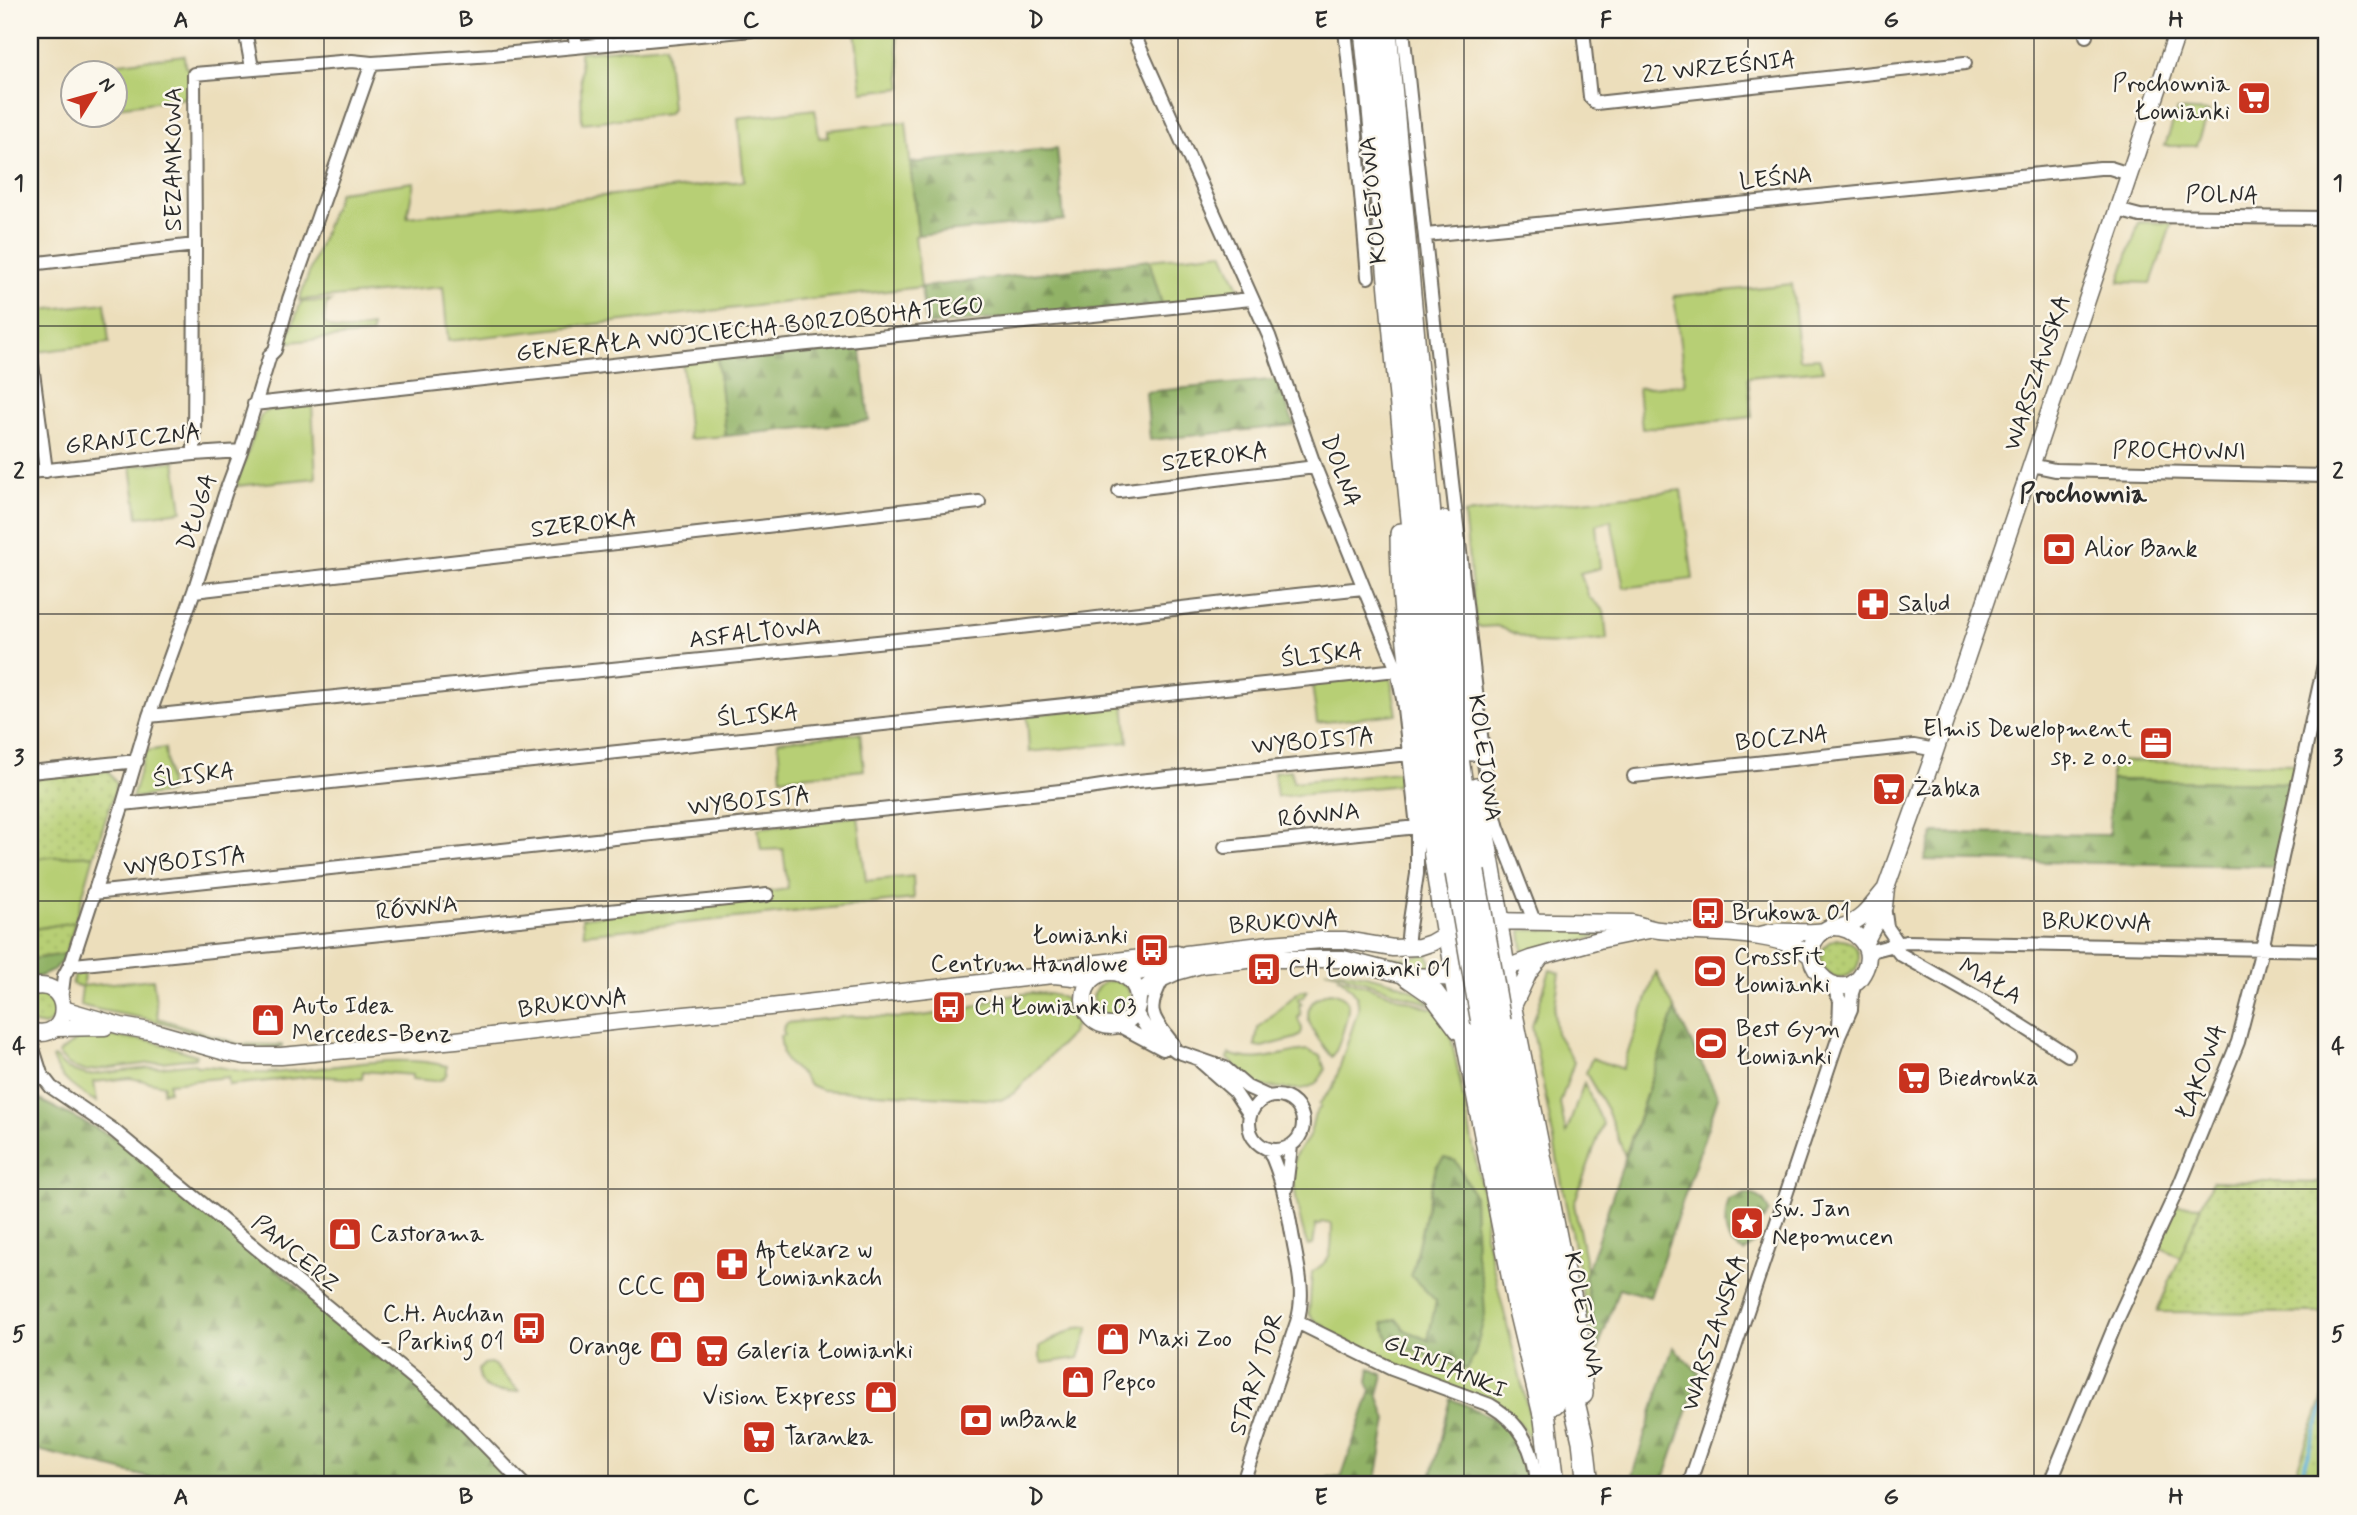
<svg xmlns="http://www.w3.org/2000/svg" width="2357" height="1515" font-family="Mynerve,sans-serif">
<defs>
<pattern id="forest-firs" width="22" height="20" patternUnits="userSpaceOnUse" patternTransform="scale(1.75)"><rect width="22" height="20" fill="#91b266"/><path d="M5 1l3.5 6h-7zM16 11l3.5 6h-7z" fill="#779154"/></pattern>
<pattern id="garden-dots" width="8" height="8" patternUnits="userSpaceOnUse" patternTransform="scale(1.75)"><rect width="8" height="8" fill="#b7cf74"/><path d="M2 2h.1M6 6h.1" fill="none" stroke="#9eb265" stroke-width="1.8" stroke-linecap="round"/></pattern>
</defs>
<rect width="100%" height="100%" fill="#fbf7ec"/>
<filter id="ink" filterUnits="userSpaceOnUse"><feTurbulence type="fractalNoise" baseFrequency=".0143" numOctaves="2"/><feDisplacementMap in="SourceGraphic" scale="14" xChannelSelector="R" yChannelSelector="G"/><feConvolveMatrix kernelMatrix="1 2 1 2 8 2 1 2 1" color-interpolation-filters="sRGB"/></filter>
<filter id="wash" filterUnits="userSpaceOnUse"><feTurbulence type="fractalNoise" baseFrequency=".00686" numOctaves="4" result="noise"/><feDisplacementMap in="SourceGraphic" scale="28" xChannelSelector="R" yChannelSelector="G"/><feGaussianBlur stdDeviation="1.57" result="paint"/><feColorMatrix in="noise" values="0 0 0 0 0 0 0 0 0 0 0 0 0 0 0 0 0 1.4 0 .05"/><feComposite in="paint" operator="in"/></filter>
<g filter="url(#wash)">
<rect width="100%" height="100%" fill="#ecdebb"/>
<path fill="#b7cf74" stroke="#717d50" stroke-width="2" d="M855 30H896L902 88 862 92Z
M666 45 672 108 668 114 582 123 580 52Z
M184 55 185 66 190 70V92L186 98 116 107V74L96 73 95 66Z
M815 109 819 138 828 137V130L906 122 918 235 915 236 921 287 448 341 443 287 299 300 339 192 414 182 407 217 744 181 738 118Z
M2177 110 2209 112 2197 146H2165Z
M2139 222 2172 223 2151 283 2119 282Z
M1223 252 1243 297 1162 305 1149 260Z
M1792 284 1800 359 1819 358 1823 370 1748 377 1752 417 1642 429 1638 388 1685 384 1674 296Z
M331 301 326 305 324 322C335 336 357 329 372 327V334L290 342 287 340 301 302Z
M105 303 109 343 37 352 32 311Z
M717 358 726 436 689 439 682 362Z
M312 404 316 478 236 486 261 415 269 410Z
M175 461 182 511 138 517 131 466Z
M1681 490 1693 579 1624 588 1611 520 1596 525 1600 568 1580 573 1589 597 1604 611 1607 639 1561 644 1538 643 1497 626 1481 627 1476 625 1464 514Z
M1390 675 1397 714 1317 723 1312 684Z
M1124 704 1128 742 1029 752 1027 715Z
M860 733 864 770 781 778 778 741Z
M165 748 170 793 132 798 146 751Z
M2111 761 2295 764 2291 783 2111 780Z
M1291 770 1293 782 1399 772 1400 785 1277 797 1274 772Z
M858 816 866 881 913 876 914 899 584 934 582 918 788 889 783 849 761 850 758 828Z
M94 855 75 922 34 929 30 886V858Z
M1521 930H1619L1524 957Z
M1356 952 1401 958 1428 954 1434 972 1421 971Z
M84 970 83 986 153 979 158 1018 239 1044 282 1045V1047C237 1052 201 1033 160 1022 133 1015 107 1013 80 1005L82 987 72 984 76 971Z
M1325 970C1346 969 1420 983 1429 1004L1343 974Z
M1550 970 1560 973 1554 1012 1556 1033 1574 1062 1560 1103 1566 1134 1584 1083 1603 1124 1574 1204 1587 1270 1585 1277 1598 1349 1592 1342 1532 1026Z
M1656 972 1675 1010 1625 1156 1607 1110 1586 1073 1592 1058 1622 1069Z
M1338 976 1429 1008H1433L1449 1026 1486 1211 1485 1234 1538 1451 1519 1422 1323 1330 1325 1326 1315 1321 1309 1314 1312 1272C1335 1259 1331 1249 1332 1224L1321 1222 1319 1225 1316 1224 1313 1245 1308 1246C1301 1229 1288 1170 1296 1154 1299 1147 1306 1144 1309 1136 1314 1125 1311 1115 1321 1107L1319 1104 1333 1088 1358 1010C1360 992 1348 986 1338 976Z
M1093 1000a19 19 0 1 1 38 0a19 19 0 1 1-38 0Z
M1302 990 1307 991 1303 998 1301 996 1298 999 1302 1004 1299 1005 1301 1016 1298 1017C1297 1024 1309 1029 1296 1038L1262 1047 1255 1046 1258 1028 1297 993Z
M1329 992C1356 995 1348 1013 1343 1031 1340 1040 1338 1050 1332 1057 1316 1036 1289 1007 1329 992Z
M1032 993C1047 993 1075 995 1075 1015 1075 1019 1074 1022 1075 1026L1071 1030 1073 1032 1014 1093 1001 1100 822 1090 808 1084 802 1075 786 1062 783 1055 780 1036 784 1035 783 1029 787 1023 852 1016 900 1018 922 1016 965 1010 1001 997Z
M98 1035 152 1041 196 1055 195 1058 85 1071 69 1066 58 1054 82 1036Z
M1307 1050 1320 1056 1325 1069C1317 1091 1300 1091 1280 1088 1270 1087 1261 1088 1253 1082 1243 1076 1237 1065 1228 1059L1229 1054C1260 1065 1277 1053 1307 1050Z
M54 1057 67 1069 87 1075 195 1063 196 1066C217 1064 239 1073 260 1073 321 1073 386 1051 447 1066V1073L443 1079 436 1081 412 1079V1075L363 1071 362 1079 316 1076 229 1085 228 1077 169 1083V1091L163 1092 164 1085 130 1078 94 1082 97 1102C78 1092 59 1079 52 1058Z
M2176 1205 2202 1206 2180 1257 2157 1246Z
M1089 1327 1079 1358 1043 1363 1040 1358V1346L1076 1328Z
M490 1363 494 1365 519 1391C501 1392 478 1395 479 1370L484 1364Z"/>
<path fill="url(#forest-firs)" stroke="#5e6e48" stroke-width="2" d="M1057 148 1064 220 918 235 910 163Z
M1149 260 1162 305 926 325 921 287Z
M860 342 869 421 726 436 717 358Z
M1280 379 1289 412 1295 425 1150 440 1146 392Z
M2111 780 2291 783 2274 866 1924 860 1934 833 2109 835Z
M66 954C57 971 47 975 30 979V959Z
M1675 1010 1718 1097 1650 1297 1619 1288 1598 1349 1585 1277Z
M30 1095 121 1141 434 1399 518 1485H178L30 1448Z
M1444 1158 1456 1161 1474 1195 1476 1256 1483 1284 1485 1315 1474 1357 1466 1369 1389 1342 1383 1323 1396 1319 1405 1330 1428 1340 1436 1301 1411 1276 1436 1167Z
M1746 1194C1760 1195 1765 1200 1769 1212L1764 1221 1747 1219 1744 1221 1745 1226 1755 1230 1757 1241 1744 1252C1740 1249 1736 1248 1733 1245 1722 1235 1725 1213 1729 1200Z
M1673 1347 1700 1374 1662 1485H1629Z
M1370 1368 1383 1375 1378 1394 1387 1420 1375 1485H1321L1329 1477 1341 1478 1371 1391 1368 1382Z
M1451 1399C1500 1419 1521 1429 1528 1485H1404H1429Z"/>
<path fill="url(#garden-dots)" stroke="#717d50" stroke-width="2" d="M107 770 117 784 94 855 30 858V779Z
M30 886 34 929 75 922 66 954 30 959Z
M1821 958a19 19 0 1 1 38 0a19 19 0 1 1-38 0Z
M38 993 49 995 56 1004 54 1019 45 1026 30 1023V996Z
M2212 1181 2327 1183V1313L2157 1312Z
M2327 1387V1485H2293L2300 1460Z"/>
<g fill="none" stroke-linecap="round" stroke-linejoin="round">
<path stroke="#5baed6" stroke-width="3.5" d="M2298 1485 2327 1395"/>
</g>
</g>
<g filter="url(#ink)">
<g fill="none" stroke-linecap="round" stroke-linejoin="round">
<g stroke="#6f6a5d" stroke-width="16">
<path id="minor" d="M245 30 252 68
M574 30 576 47
M1132 30 1269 336 1315 467 1397 670 1403 699 1417 827V874L1409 927 1407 948
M1345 30 1355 123 1368 277
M1403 30 1438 360 1487 787 1498 828 1534 921
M1583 30 1590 97 1596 103 1965 63
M2086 30V36
M2117 210 2140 216 2327 218
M1426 235 2100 168H2110L2129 174
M30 264 195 245 194 74 352 61 372 63 493 55 752 30
M30 349 46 471
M254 404 750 350 1251 299
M194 454 195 245
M2031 465 2055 470 2327 476
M30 472 194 454 241 451
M1119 491 1315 467
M194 591 979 502
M149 716 995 630C1118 616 1241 600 1364 588
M30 772 137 761
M1634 776 1914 746 1936 750
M123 804 1397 670
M1225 847 1417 827
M93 893 1089 788 1128 782 1409 754
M1884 906 1887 927 1898 943
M1892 944 1900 954 1983 1001 2068 1055
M1867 952 1906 942 2327 950
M70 964 74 965 767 895
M1163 978C1145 1012 1151 1015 1173 1044
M1832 985 1840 1000 1839 1029
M61 1000 64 976 72 961 123 804 149 716 194 591 225 494 241 451 270 355 275 350 289 299 372 63
M1135 1011 1148 1030 1176 1051 1225 1068 1247 1087 1269 1097
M1118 1025 1163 1049
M30 1039 41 1074 51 1087 112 1129 444 1403 524 1485
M1201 1062 1234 1091 1250 1115
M1249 1123a27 27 0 1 1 54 0a27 27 0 1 1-54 0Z
M1286 1188 1291 1146
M1297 1322 1392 1369 1490 1405C1521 1423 1535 1450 1537 1485
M1242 1485 1297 1322C1305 1297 1299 1271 1294 1245 1288 1212 1284 1181 1269 1150
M1689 1485 1839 1036 1851 1009 1852 993 1856 981
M2049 1485 2118 1318 2180 1184 2238 1042 2262 949 2327 651"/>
</g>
<g stroke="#6f6a5d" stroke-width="19">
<path id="tertiary" d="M1488 921 1632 923C1641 925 1650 929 1659 930 1699 934 1783 929 1812 957
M1499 921 1513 1006 1570 1294
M1831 927C1853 926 1876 946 1865 969 1843 1018 1779 950 1831 927Z
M1842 927C1862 921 1871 907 1884 891
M1447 935 1455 979
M1760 935C1781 928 1801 935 1823 931
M1864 944 1884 906 1886 888 1933 757 2178 30
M1050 971 1072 966 1177 954
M1084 999a27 27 0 1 1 54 0a27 27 0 1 1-54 0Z
M1124 976 1157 967 1186 954 1270 944 1322 940H1344L1393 948 1419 947 1431 943 1457 928
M30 988C73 974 74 1045 30 1031
M1138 995 1152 983 1176 972 1201 965 1257 959H1343L1408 976 1465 978 1496 972 1530 959 1599 940 1649 930
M1513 1006 1528 974 1541 957
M63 1009 121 1026 155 1032 229 1053 245 1056H281L456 1040 621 1021 770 1007 1033 977 1054 975 1093 979
M55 1028 105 1027"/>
</g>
<g stroke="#6f6a5d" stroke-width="24">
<path id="trunk" d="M1365 30C1394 311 1413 594 1456 873
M1386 30 1441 636 1474 872
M1443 522 1471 750
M1401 534C1401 596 1410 659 1417 721 1426 793 1435 864 1447 935
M1476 789 1499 921
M1408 976 1434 994 1460 1029
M1455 979 1518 1306 1545 1419 1553 1485
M1500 1021 1567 1372 1583 1441 1588 1485
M1482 1023 1554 1403
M1570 1294 1577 1332 1582 1394"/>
</g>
<use href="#minor" stroke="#fff" stroke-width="12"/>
<use href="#tertiary" stroke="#fff" stroke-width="16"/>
<use href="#trunk" stroke="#fff" stroke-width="21"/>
<g stroke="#6f6a5d" stroke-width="24" stroke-linecap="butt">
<path id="trunk-bridge" d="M1474 872 1500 1021
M1456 873 1482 1023"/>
</g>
<use href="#trunk-bridge" stroke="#fff" stroke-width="21"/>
</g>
</g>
<path fill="none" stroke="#2b2b2b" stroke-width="2" stroke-opacity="0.55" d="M324 30V1485M608 30V1485M894 30V1485M1178 30V1485M1464 30V1485M1748 30V1485M2034 30V1485M30 326H2327M30 614H2327M30 901H2327M30 1189H2327"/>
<defs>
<g id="supermarket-square" transform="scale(1.75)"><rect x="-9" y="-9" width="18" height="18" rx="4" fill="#c8321e" stroke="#fbf7ec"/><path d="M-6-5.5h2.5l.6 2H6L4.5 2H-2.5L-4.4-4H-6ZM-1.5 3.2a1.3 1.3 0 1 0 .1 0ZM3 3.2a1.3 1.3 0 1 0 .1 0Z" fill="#fff"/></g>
<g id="bank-square" transform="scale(1.75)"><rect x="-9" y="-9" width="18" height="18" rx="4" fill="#c8321e" stroke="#fbf7ec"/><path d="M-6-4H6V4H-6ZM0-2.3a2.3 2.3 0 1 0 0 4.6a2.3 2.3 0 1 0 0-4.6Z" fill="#fff"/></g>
<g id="pharmacy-square" transform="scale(1.75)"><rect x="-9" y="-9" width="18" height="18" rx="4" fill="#c8321e" stroke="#fbf7ec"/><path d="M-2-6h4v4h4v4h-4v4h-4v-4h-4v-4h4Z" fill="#fff"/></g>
<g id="office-square" transform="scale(1.75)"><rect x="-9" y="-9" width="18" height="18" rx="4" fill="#c8321e" stroke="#fbf7ec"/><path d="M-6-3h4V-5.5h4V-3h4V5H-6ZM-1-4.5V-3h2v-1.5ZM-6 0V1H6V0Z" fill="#fff"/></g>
<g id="bus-square" transform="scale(1.75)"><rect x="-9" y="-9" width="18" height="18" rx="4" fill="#c8321e" stroke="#fbf7ec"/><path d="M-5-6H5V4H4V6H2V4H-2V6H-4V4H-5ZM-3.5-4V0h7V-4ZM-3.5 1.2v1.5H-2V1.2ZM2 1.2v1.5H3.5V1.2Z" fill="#fff"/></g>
<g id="stadium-square" transform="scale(1.75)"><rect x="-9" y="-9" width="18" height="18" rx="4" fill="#c8321e" stroke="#fbf7ec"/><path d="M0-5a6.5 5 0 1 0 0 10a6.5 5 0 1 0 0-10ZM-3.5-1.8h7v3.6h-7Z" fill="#fff"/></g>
<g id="shop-square" transform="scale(1.75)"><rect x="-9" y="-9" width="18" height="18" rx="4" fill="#c8321e" stroke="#fbf7ec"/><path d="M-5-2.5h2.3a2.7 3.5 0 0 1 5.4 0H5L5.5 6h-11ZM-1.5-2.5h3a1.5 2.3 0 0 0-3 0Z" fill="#fff"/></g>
<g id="sight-square" transform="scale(1.75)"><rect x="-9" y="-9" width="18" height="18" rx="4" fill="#c8321e" stroke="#fbf7ec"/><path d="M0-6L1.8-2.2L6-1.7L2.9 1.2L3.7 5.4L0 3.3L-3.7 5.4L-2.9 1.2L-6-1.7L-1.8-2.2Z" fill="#fff"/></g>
</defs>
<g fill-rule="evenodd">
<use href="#supermarket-square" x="2254" y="98"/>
<use href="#bank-square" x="2059" y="549"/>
<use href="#pharmacy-square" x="1873" y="604"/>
<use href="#office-square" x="2156" y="743"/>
<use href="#supermarket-square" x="1889" y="789"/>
<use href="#bus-square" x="1708" y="913"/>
<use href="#bus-square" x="1152" y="950"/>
<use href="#bus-square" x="1264" y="969"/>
<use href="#stadium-square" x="1710" y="971"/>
<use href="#bus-square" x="949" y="1007"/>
<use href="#shop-square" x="268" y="1020"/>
<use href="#stadium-square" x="1711" y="1043"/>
<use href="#supermarket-square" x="1914" y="1078"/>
<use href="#sight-square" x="1747" y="1223"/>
<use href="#shop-square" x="345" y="1234"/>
<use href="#pharmacy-square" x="732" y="1264"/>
<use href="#shop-square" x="689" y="1287"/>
<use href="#bus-square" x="529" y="1328"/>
<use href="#shop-square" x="1113" y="1339"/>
<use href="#shop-square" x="666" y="1347"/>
<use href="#supermarket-square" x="712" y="1351"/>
<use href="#shop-square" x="1078" y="1382"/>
<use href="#shop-square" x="881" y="1397"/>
<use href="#bank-square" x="976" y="1420"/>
<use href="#supermarket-square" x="759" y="1437"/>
</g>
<g text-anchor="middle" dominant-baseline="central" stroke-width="5" stroke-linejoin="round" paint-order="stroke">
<g font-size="24" fill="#2b2b2b" stroke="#fbf7ec">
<text transform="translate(1719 68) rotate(-6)">22 WRZEŚNIA</text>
<text transform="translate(174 159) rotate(-90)">SEZAMKOWA</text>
<text transform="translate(1776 179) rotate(-6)">LEŚNA</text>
<text transform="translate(2222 196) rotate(1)">POLNA</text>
<text transform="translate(1374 200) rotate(-95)">KOLEJOWA</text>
<text transform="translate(750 330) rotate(-6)">GENERAŁA WOJCIECHA BORZOBOHATEGO</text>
<text transform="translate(2038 373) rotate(-71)">WARSZAWSKA</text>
<text transform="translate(133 440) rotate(-6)">GRANICZNA</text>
<text transform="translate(2179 452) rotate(1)">PROCHOWNI</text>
<text transform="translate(1215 458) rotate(-7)">SZEROKA</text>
<text transform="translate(1340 471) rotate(70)">DOLNA</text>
<text transform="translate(198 512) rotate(-72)">DŁUGA</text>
<text transform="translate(584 525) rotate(-6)">SZEROKA</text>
<text transform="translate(755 634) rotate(-6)">ASFALTOWA</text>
<text transform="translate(1322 656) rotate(-6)">ŚLISKA</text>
<text transform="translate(758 716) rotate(-5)">ŚLISKA</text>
<text transform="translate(1782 739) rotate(-6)">BOCZNA</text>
<text transform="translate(1313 742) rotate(-5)">WYBOISTA</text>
<text transform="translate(1484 758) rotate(82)">KOLEJOWA</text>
<text transform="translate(194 776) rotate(-6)">ŚLISKA</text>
<text transform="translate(749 802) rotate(-6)">WYBOISTA</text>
<text transform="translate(1319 816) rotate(-6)">RÓWNA</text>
<text transform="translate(185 862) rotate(-6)">WYBOISTA</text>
<text transform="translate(417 909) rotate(-6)">RÓWNA</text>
<text transform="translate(1284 923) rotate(-4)">BRUKOWA</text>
<text transform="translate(2097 923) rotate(1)">BRUKOWA</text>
<text transform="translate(1990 982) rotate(30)">MAŁA</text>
<text transform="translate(573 1004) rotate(-7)">BRUKOWA</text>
<text transform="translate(2202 1072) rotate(-69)">ŁĄKOWA</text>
<text transform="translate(295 1254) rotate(40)">PANCERZ</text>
<text transform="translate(1583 1315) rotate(79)">KOLEJOWA</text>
<text transform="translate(1715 1333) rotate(-72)">WARSZAWSKA</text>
<text transform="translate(1445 1367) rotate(23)">GLINIANKI</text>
<text transform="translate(1257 1374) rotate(-72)">STARY TOR</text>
</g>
<g font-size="24" fill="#2b2b2b" stroke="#fbf7ec" text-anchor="start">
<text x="2230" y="84" text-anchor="end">Prochownia<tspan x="2230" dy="28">Łomianki</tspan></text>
<text x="2084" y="549">Alior Bank</text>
<text x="1898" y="604">Salud</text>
<text x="2132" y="729" text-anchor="end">Elmis Dewelopment<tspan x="2132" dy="28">sp. z o.o.</tspan></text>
<text x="1913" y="789">Żabka</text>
<text x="1732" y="913">Brukowa 01</text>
<text x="1128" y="936" text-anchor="end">Łomianki<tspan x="1128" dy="28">Centrum Handlowe</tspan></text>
<text x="1734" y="957">CrossFit<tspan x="1734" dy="28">Łomianki</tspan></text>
<text x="1288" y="969">CH Łomianki 01</text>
<text x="292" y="1006">Auto Idea<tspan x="292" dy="28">Mercedes-Benz</tspan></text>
<text x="974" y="1007">CH Łomianki 03</text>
<text x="1736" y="1029">Best Gym<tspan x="1736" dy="28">Łomianki</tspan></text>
<text x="1938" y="1078">Biedronka</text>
<text x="1772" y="1209">św. Jan<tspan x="1772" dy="28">Nepomucen</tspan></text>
<text x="370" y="1234">Castorama</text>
<text x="756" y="1250">Aptekarz w<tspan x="756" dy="28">Łomiankach</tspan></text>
<text x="664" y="1287" text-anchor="end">CCC</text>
<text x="504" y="1314" text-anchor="end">C.H. Auchan<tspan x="504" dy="28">- Parking 01</tspan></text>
<text x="1138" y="1339">Maxi Zoo</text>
<text x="642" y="1347" text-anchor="end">Orange</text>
<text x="736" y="1351">Galeria Łomianki</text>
<text x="1102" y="1382">Pepco</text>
<text x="856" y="1397" text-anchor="end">Vision Express</text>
<text x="1000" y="1420">mBank</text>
<text x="784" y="1437">Taranka</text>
</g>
<g font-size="26" font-weight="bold" fill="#2b2b2b" stroke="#fbf7ec">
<text x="2083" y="495">Prochownia</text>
</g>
</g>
<rect width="2357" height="1515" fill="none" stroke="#fbf7ec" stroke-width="77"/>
<g transform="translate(94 94) rotate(53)"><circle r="33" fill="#fbf7ec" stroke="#a8a59f" stroke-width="2"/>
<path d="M0-5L12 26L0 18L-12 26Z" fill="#c8321e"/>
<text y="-10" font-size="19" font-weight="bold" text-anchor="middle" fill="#2b2b2b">N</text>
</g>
<rect x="38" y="38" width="2280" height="1438" fill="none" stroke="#2b2b2b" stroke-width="2.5"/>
<g font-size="23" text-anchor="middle" font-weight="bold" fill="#2b2b2b">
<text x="181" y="27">A</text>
<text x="466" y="27">B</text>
<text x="751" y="27">C</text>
<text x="1036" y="27">D</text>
<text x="1321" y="27">E</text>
<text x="1606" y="27">F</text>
<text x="1891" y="27">G</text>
<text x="2176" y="27">H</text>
<text x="19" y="190">1</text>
<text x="2338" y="190">1</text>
<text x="19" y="478">2</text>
<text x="2338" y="478">2</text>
<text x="19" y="765">3</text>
<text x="2338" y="765">3</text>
<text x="19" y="1053">4</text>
<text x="2338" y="1053">4</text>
<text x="19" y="1341">5</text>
<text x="2338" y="1341">5</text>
<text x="181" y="1504">A</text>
<text x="466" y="1504">B</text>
<text x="751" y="1504">C</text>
<text x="1036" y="1504">D</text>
<text x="1321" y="1504">E</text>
<text x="1606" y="1504">F</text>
<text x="1891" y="1504">G</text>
<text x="2176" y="1504">H</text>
</g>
</svg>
